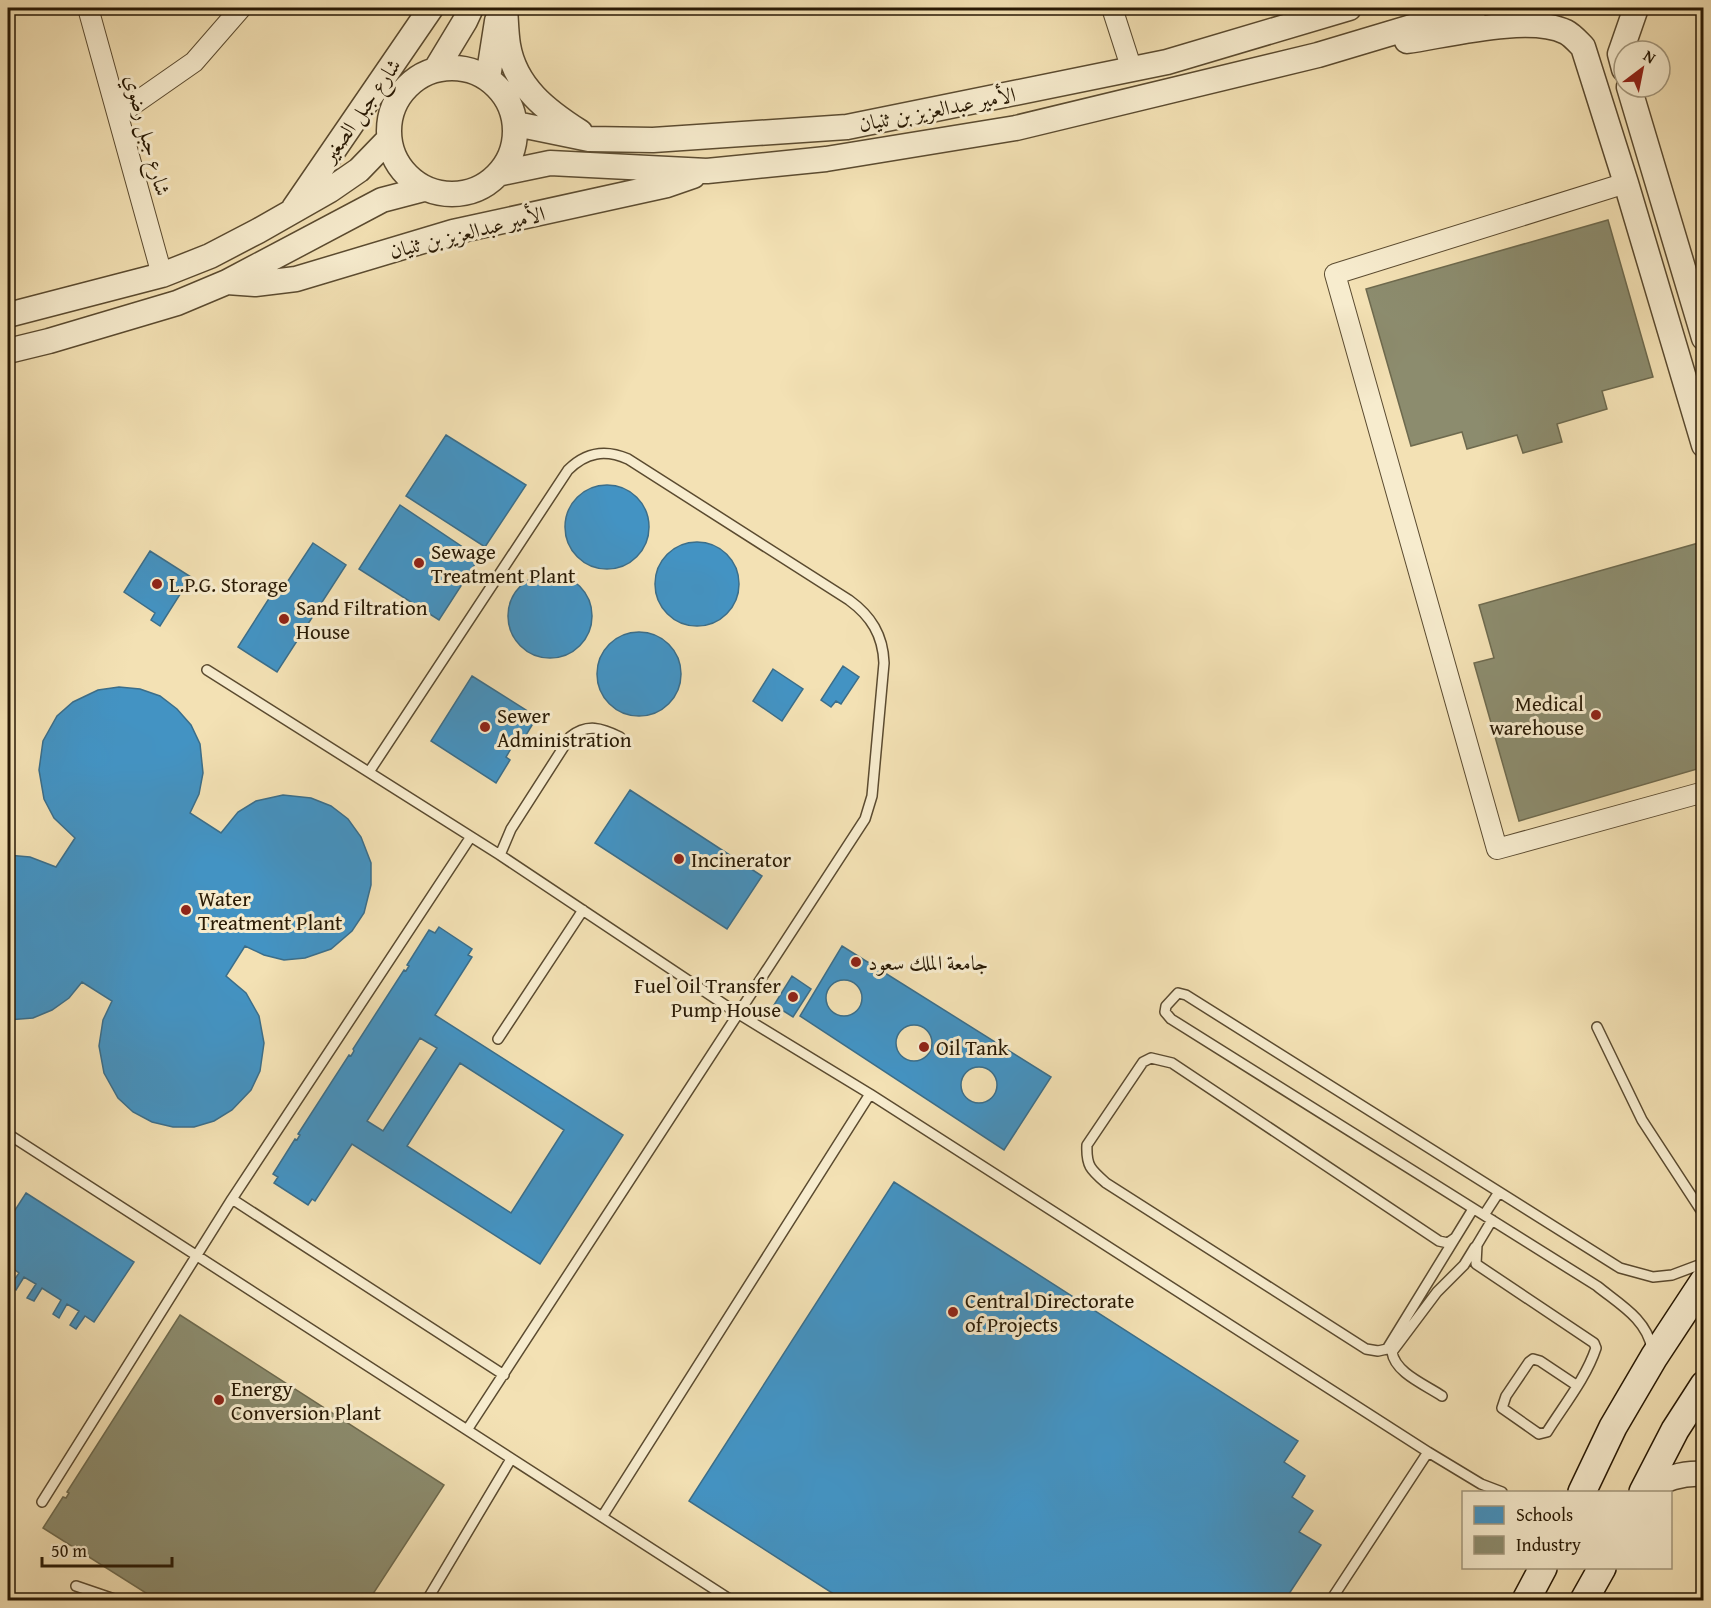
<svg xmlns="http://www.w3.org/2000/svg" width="1711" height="1608" font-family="'Gentium Book Plus',Amiri,serif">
<rect width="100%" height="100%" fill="#f3e1b4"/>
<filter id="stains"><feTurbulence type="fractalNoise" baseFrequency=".00333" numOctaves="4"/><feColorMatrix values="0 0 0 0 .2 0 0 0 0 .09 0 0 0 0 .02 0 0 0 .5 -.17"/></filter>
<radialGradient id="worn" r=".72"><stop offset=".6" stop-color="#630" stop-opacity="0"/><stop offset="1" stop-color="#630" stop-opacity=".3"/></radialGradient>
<path fill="#4393c3" stroke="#3b6e8a" stroke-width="1.5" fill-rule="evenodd" d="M446 435 526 485 485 547 406 496Z
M565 527a42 42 0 1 1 84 0a42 42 0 1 1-84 0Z
M400 505 479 558 439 620 359 569Z
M655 584a42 42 0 1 1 84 0a42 42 0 1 1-84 0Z
M313 543 346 565 277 672 238 647 277 586 282 590Z
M150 551 191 577 160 626 151 620 155 613 124 592Z
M508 616a42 42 0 1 1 84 0a42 42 0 1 1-84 0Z
M597 674a42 42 0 1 1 84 0a42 42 0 1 1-84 0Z
M843 666 859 677 841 704 836 701 831 707 821 700Z
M773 669 803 689 782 721 753 701Z
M472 676 537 717 523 740 518 737 506 757 510 760 496 783 431 741Z
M119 687 140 689 160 696 177 709 191 725 200 744 203 773 199 794 190 813 221 833 238 812 256 801 283 795 311 798 331 806 348 819 361 837 371 863V885L364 913 352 931 331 949 305 958 284 960 264 955 245 946 226 976 246 993 259 1016 264 1043 260 1071 251 1090 232 1110 214 1121 194 1127H173L152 1122 133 1112 118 1098 104 1073 99 1046 103 1020 112 1001 82 982 69 998 52 1010 33 1018 8 1020V855L30 857 56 867 75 838 54 818 44 799 39 770 43 741 57 716 73 702 98 690Z
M630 790 762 876 727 929 595 843Z
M439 927 472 949 468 955 472 957 435 1015 623 1135 540 1264 352 1144 315 1201 312 1199 308 1205 274 1183 278 1177 273 1174 295 1139 297 1140 300 1135 298 1134 349 1055 351 1056 354 1051 353 1049 404 970 406 971 409 966 407 965 429 930 435 933ZM420 1038 437 1048 383 1131 367 1121ZM460 1063 564 1130 511 1213 407 1146Z
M842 946 1051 1077 1004 1150 800 1016Z
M792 976 811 989 793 1017 774 1005Z
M826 998a18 18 0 1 1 36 0a18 18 0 1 1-36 0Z
M896 1043a18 18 0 1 1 36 0a18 18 0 1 1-36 0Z
M961 1085a18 18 0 1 1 36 0a18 18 0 1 1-36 0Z
M894 1182 1298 1441 1284 1462 1305 1476 1292 1497 1313 1511 1299 1532 1321 1545 1285 1600H843L689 1501Z
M26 1193 134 1262 94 1322 85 1316 76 1329 70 1325 79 1311 67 1304 59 1318 53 1314 61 1300 42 1288 34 1301 27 1298 36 1284 24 1277 16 1290 10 1286 19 1273 8 1265V1221Z"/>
<path fill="#8c8c6e" stroke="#6e6a4e" stroke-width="1.5" d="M1608 220 1653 377 1602 391 1607 409 1557 424 1562 442 1523 453 1517 435 1467 449 1462 432 1411 446 1366 289Z
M1702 542 1704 549V767L1519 821 1474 663 1494 658 1479 605Z
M180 1315 444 1485 369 1600H157L43 1528 63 1497 66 1498 69 1493 67 1492Z"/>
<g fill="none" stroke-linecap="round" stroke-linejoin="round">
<g stroke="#5b4b30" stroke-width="12">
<path id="service" d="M207 670 500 855 737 1013 870 1094 1428 1452 1481 1484 1502 1492
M369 772 568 470C586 452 605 449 628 459L849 600C871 616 883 635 884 663L872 796 865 819 467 1430
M500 855 511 829 570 737C587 723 602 728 620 737
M1597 1027 1642 1120 1704 1215
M498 1039 583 910
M8 1134 731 1600
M232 1199 504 1375
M1484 1215 1499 1192
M1492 1220 1477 1245 1476 1264 1594 1343 1596 1348C1586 1378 1564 1405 1547 1432L1539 1434 1502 1408 1506 1396 1529 1362 1533 1359 1540 1361 1576 1385
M1455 1238 1448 1243 1439 1241 1172 1063 1151 1058 1143 1062 1087 1145C1086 1166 1091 1170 1106 1183L1366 1349 1378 1351 1387 1349 1473 1209
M1652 1349C1647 1319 1619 1304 1597 1286L1171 1019 1165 1012 1166 1006 1178 993 1186 995 1620 1268 1653 1277 1672 1275 1704 1263
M1442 1396C1426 1385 1395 1373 1392 1352L1437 1292 1464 1265 1475 1247
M42 1502 232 1199 470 838
M602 1517 870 1094
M76 1586 117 1600
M427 1600 511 1459
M1331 1600 1428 1452"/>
</g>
<g stroke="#5b4b30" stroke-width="22">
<path id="minor" d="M88 8 162 275
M1112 8 1132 70
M118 115 194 62 241 8
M1626 183 1335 274 1497 849 1704 792"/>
</g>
<g stroke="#5b4b30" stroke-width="27">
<path id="tertiary" d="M505 8C506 20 506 33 508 45 515 87 547 111 580 132
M1407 41C1448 35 1529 14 1566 32 1572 35 1578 42 1583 47L1626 183 1704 445
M389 131a63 63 0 1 1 126 0a63 63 0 1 1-126 0Z
M436 69 465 21 471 8
M1624 69 1620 54 1636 8
M488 78 497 21
M1629 87 1704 338
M516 124 589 139 653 140 847 127 1167 62 1349 8
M502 173 550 163 707 171 826 159 1016 128 1318 55 1475 8
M294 208 431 8
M227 282 255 284 296 279 453 232 667 185 693 176
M8 315 162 275 210 256 258 231 330 190 359 170 388 140
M8 351 49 341 177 303 227 282 382 200 424 189
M1645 1489C1664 1480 1681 1472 1704 1474"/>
</g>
<g stroke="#281904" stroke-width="30">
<path id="secondary" d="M1582 1492 1613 1427 1654 1357 1704 1281
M1643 1492 1675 1430 1704 1385
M1526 1600 1543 1568
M1584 1600 1602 1568"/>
</g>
<use href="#service" stroke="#f7ecce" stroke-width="9"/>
<use href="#minor" stroke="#f7ecce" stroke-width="20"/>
<use href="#tertiary" stroke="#f7ecce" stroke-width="24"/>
<use href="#secondary" stroke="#f7ecce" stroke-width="27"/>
</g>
<g fill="#8f2418" stroke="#f7ecce" stroke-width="2">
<circle cx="419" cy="563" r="6"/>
<circle cx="157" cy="584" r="6"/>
<circle cx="284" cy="619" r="6"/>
<circle cx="1596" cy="715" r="6"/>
<circle cx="485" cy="727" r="6"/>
<circle cx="679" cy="859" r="6"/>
<circle cx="186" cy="910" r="6"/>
<circle cx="856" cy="962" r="6"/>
<circle cx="793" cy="997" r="6"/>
<circle cx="924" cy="1047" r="6"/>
<circle cx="953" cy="1312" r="6"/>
<circle cx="219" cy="1400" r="6"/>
</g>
<g text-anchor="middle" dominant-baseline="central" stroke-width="6" stroke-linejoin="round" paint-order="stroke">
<g font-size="21" fill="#281904" stroke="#f7ecce">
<text transform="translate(937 109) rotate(-11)">الأمير عبدالعزيز بن ثنيان</text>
<text transform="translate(361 110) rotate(-55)">شارع جبل الصغير</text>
<text transform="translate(148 135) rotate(75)">شارع جبل رضوي</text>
<text transform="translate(467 232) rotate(-14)">الأمير عبدالعزيز بن ثنيان</text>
</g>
<g font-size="21" fill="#281904" stroke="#f7ecce" text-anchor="start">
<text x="431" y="551">Sewage<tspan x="431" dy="24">Treatment Plant</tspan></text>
<text x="169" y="584">L.P.G. Storage</text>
<text x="296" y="607">Sand Filtration<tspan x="296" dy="24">House</tspan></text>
<text x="1584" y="703" text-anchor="end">Medical<tspan x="1584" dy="24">warehouse</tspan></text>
<text x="497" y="715">Sewer<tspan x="497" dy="24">Administration</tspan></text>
<text x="691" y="859">Incinerator</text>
<text x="198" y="898">Water<tspan x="198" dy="24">Treatment Plant</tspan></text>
<text x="868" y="962">جامعة الملك سعود</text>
<text x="781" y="985" text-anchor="end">Fuel Oil Transfer<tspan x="781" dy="24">Pump House</tspan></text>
<text x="936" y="1047">Oil Tank</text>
<text x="965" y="1300">Central Directorate<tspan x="965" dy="24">of Projects</tspan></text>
<text x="231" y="1388">Energy<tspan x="231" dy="24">Conversion Plant</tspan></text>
</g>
</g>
<rect width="1711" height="1608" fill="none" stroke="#f3e1b4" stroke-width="30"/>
<rect x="9" y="9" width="1693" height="1590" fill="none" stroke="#281904" stroke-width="3"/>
<rect x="15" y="15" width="1681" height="1578" fill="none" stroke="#281904" stroke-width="1.5"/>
<rect x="1462" y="1491" width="210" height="78" fill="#f7ecce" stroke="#a4987d" stroke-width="1.5"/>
<rect x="1474" y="1506" width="30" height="18" fill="#4393c3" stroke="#a4987d" stroke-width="1.5"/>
<text x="1516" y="1521" font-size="18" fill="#281904">Schools</text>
<rect x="1474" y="1536" width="30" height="18" fill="#8c8c6e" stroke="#a4987d" stroke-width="1.5"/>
<text x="1516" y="1551" font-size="18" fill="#281904">Industry</text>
<g transform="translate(1642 69) rotate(32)"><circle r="28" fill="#f7ecce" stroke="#a4987d" stroke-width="1.5"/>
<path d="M0-4.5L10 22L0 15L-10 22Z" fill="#8f2418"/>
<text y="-9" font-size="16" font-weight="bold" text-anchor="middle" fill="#281904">N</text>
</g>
<path d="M42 1557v9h130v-9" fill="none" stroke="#281904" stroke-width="3"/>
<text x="51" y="1557" font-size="18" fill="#281904" stroke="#f7ecce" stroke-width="4.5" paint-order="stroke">50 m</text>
<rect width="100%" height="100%" filter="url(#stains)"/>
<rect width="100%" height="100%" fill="url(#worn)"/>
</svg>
